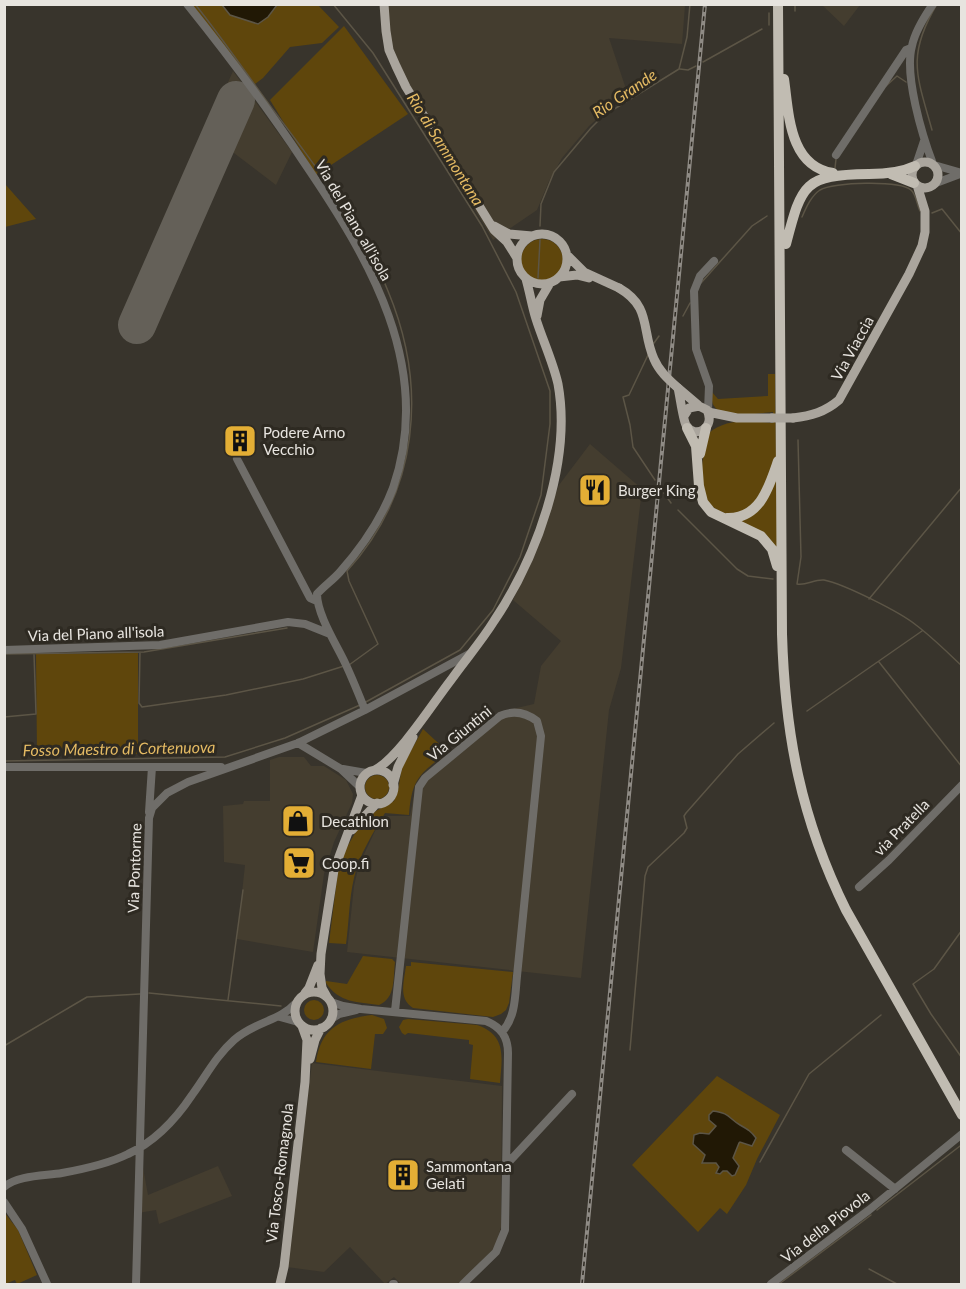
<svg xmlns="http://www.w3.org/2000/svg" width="966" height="1289" font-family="Lato,sans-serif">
<rect width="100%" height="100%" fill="#38342c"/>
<path fill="#443d2f" d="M380 5H685L682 44 609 38 627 92 589 126 562 158 549 181 537 210 493 240 398 81Z
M822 5H860L844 26Z
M233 71 292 152 276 185 230 150 148 334 145 340 139 342 124 319Z
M590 444 642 489 621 668 609 710 581 978 347 952 354 886 359 865 375 831 384 816H410L416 783 424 773 500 712 534 704 541 666 561 641 513 600 559 485Z
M279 757H304L311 766H324L346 780 353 794 352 803 334 842 324 874 313 952 237 939 245 865 224 862 223 806 243 804 244 801H270V760Z
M312 1063 502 1086 501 1227 495 1248 458 1284H401L394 1277 385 1284 350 1247 324 1272 287 1267Z
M218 1166 232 1196 159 1224 156 1210 138 1213 140 1167 143 1168 148 1195Z"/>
<path fill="#5f460c" d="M186 5H318L339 27 322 43 290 47 263 78 255 84Z
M344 26 408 114 316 175 270 100Z
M5 184 36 219 5 227Z
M521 260a21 21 0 1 1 42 0a21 21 0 1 1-42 0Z
M768 374H775L776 456 772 472 753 507 731 516C725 513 718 511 713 507 694 493 703 452 709 433 726 418 752 421 773 423V412C759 413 722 420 714 406 711 402 712 397 712 392L718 399 768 396Z
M776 477 778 554 740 520Z
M138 653V754H37L36 654Z
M423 729 448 752C420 774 412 777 409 815L385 813C373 833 359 855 354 878 349 899 349 922 346 944L329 943 338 871 344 852 360 825 376 811 394 801 398 790 402 767Z
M365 787a12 12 0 1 1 24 0a12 12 0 1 1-24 0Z
M363 956 392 959 395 962C393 978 396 998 379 1005 358 1002 339 1003 326 983V981L347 984Z
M411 962 513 972 509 1003 506 1010 501 1014 493 1017 413 1008C398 999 404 981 406 966H411Z
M304 1010a10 10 0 1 1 20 0a10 10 0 1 1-20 0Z
M372 1015 384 1019 387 1028 383 1034H375L371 1069 316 1062C321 1028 340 1019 372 1015Z
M408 1019 477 1025C507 1035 502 1058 500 1083L470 1079 473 1045 469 1044V1040L408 1033 405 1035 402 1033 399 1027 403 1020Z
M717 1076 780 1115 757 1159 746 1185 727 1214 720 1208 698 1232 632 1165Z
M4 1212 18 1230 37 1275 17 1284 15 1280 5 1284Z"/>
<path fill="#211805" stroke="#5c5546" stroke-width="1.5" d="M222 5H277L268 17 258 24 230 15Z
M713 1111C730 1113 728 1118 740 1125 747 1129 751 1131 756 1138L752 1146 740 1142 739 1143 733 1158 739 1166 735 1175 732 1176 727 1171H723L720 1174 716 1173 719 1167 716 1163H702L705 1155 693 1144 694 1135 700 1133 709 1134 716 1126 709 1120V1115Z"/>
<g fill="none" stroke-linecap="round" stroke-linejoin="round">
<path stroke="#5c5546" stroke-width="1.5" d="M195 4C222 38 246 73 271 107 313 162 362 226 388 291 428 387 419 492 347 571L349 581 378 644 349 665
M333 4 373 53 482 226 516 292 550 391V424L541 495 520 557 493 610 460 650 364 703
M795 4V11
M769 13V25
M703 62 762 29
M680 69 688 70 696 66
M886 86 897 76 906 82
M932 130C917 76 906 56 937 4
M835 168 836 159
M932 213 942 209 962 234
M802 217C806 208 811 196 820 190 833 182 899 180 911 190 916 194 917 205 920 211
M540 226 541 204 554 172 591 128 603 116 679 69 687 37 690 4
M538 278 540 240
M701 283 752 226 767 216
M683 316 690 303
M654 343 659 336
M648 355 629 395 623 397 630 425 633 447 655 480
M798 440 801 557 797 584C806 586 814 579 824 580 844 584 900 612 916 625 932 637 947 652 962 666
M664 493 671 503
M678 510 737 569 748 576 773 579
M869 599 962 487
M140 652 139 703 142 707 226 695 303 679 344 666
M4 654 144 652 287 628
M879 662 962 767
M807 711 922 631
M4 717 36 714 34 654
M4 761 225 757 285 738 360 705
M962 930 934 969 913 984 931 1014 962 1058
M149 993 281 1006
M228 1000 243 890
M4 1046 87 997 140 994
M630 1050 645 876 648 867 684 833 687 828 684 816 686 813 738 754 774 723
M760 1162 809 1074 881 1015
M877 1210 960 1146
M869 1269 897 1284
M779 1284 871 1215"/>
<path stroke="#646058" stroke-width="38" d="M137 325 236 100"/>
<path stroke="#6f6d69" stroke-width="8" d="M187 4C228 55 267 107 303 161 369 258 435 367 393 488 381 520 362 547 340 572 333 580 324 586 317 594 317 615 338 647 346 665 353 680 359 695 365 710
M933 4C924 17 915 31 912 46 904 75 922 135 933 164
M836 155 906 50 911 48
M916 165 924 141
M934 165 962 173
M936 183 960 174
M708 411 709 386 696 349 694 291 700 276 714 261
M237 459 310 598 317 601
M4 650 160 645 288 622 305 624 330 634
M298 743 341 769 360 787
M4 767H152
M343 769 366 773
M149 812 152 767H221
M859 887 889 860 962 785
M331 1002 343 1006 361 1009 486 1021C501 1027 508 1037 508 1053L505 1230 496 1252 463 1284
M395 1011 419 787 425 778 500 716C513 710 525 712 537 721L541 736 517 976C515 995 516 1017 502 1032
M280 1017 298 1022
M331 1019 339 1014 356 1010
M846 1150 895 1189
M506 1165 572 1094
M4 1187C18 1175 45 1176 62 1173 84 1169 108 1164 128 1154 154 1142 176 1119 192 1095 206 1076 216 1056 234 1040 254 1022 280 1021 296 1003
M4 1202 22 1229 47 1284
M136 1284 149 818 152 808 167 793 188 782 298 743 365 710 469 654
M393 1284H394
M771 1284 869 1210 962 1134"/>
<path stroke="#aaa59d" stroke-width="9" d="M384 4 386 31 389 50 396 66 406 87 494 230 507 242 517 258
M912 175a13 13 0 1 1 26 0a13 13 0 1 1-26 0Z
M494 226 509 234 532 236
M517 259a25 25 0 1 1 50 0a25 25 0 1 1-50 0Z
M567 255 584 272 619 288
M559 277 577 275 589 278
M537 316 540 300 550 283
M678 388C680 396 683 420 686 425 695 440 716 428 707 410L699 406 689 408 684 416
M678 388 698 405
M708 412 737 418H772
M793 418C811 416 825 412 839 400L909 274 922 246 925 232V211L917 185
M375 770C399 757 433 703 451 680 465 660 481 642 494 621 537 557 572 461 558 384 553 362 543 341 536 319 532 306 530 293 526 279
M360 787a17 17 0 1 1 34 0a17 17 0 1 1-34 0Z
M393 785 398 767 413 737
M352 830 377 803
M295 1011a19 19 0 1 1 38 0a19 19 0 1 1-38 0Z
M305 993 309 988 318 965
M327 997 322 988 320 974 321 954 334 870 362 795
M310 1059 315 1040 321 1028
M280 1284 284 1267 305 1082 307 1040 302 1026"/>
<path stroke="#c1bcb2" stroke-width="10" d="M778 4 782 634C785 735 801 819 846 910L962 1115
M784 79C789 114 789 166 833 173
M891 174 914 183
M786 244C802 183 804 175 869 174 885 174 900 173 915 166
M687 428 696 446 699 486 703 502 711 512 761 536 772 549 777 566
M700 454 706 428
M727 518C760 519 769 487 778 461"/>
<g stroke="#8f8b85" stroke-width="4">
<path id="rail" d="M582 1284 705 4"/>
</g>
<use href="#rail" stroke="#2e2a22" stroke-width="1.5" stroke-dasharray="4.5" stroke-linecap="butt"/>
<path stroke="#aaa59d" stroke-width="9" d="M619 288C652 307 641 330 654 359 659 371 668 379 678 388
M772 418H793"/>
</g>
<defs>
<g id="building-square" transform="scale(1.725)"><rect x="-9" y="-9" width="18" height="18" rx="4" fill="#e3ae35" stroke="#2e2a22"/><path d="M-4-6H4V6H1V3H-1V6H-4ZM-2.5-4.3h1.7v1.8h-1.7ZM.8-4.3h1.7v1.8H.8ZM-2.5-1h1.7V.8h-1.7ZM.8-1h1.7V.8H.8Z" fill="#111"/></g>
<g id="restaurant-square" transform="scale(1.725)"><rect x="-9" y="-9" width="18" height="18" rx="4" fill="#e3ae35" stroke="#2e2a22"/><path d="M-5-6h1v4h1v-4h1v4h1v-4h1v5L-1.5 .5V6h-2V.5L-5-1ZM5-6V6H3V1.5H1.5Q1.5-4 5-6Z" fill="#111"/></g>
<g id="shop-square" transform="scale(1.725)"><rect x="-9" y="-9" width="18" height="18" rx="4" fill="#e3ae35" stroke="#2e2a22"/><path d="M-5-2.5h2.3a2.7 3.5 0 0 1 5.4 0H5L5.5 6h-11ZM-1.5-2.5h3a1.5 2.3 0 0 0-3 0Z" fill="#111"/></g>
<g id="supermarket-square" transform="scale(1.725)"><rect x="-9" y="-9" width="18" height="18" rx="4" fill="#e3ae35" stroke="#2e2a22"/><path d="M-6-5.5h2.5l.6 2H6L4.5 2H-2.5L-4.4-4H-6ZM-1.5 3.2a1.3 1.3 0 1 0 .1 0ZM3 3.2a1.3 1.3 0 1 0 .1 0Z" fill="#111"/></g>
</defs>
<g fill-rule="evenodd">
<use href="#building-square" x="240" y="441"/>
<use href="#restaurant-square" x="595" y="490"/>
<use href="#shop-square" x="298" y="821"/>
<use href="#supermarket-square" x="299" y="863"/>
<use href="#building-square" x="403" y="1175"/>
</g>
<g text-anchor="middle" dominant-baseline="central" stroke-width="6" stroke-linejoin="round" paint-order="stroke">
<g font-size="15" fill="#e7e4df" stroke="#2e2a22">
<text transform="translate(354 220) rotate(60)">Via del Piano all'isola</text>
<text transform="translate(852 348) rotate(-61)">Via Viaccia</text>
<text transform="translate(96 633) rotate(-2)">Via del Piano all'isola</text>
<text transform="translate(459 733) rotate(-39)">Via Giuntini</text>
<text transform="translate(901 827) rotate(-46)">via Pratella</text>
<text transform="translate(134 868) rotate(-88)">Via Pontorme</text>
<text transform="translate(279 1173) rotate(-83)">Via Tosco-Romagnola</text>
<text transform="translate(825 1226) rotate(-38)">Via della Piovola</text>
</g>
<g font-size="15" fill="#e7e4df" stroke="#2e2a22" text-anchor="start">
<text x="263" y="432">Podere Arno<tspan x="263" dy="17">Vecchio</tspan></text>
<text x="618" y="490">Burger King</text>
<text x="321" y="821">Decathlon</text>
<text x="322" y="863">Coop.fi</text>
<text x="426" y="1166">Sammontana<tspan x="426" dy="17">Gelati</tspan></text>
</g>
<g font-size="16" font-style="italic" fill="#e4ba63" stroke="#2e2a22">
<text transform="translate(624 93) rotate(-34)">Rio Grande</text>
<text transform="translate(446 149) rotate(58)">Rio di Sammontana</text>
<text transform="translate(119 748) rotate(-1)">Fosso Maestro di Cortenuova</text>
</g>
</g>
<rect width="966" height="1289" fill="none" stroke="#e7e4df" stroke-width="12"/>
</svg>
